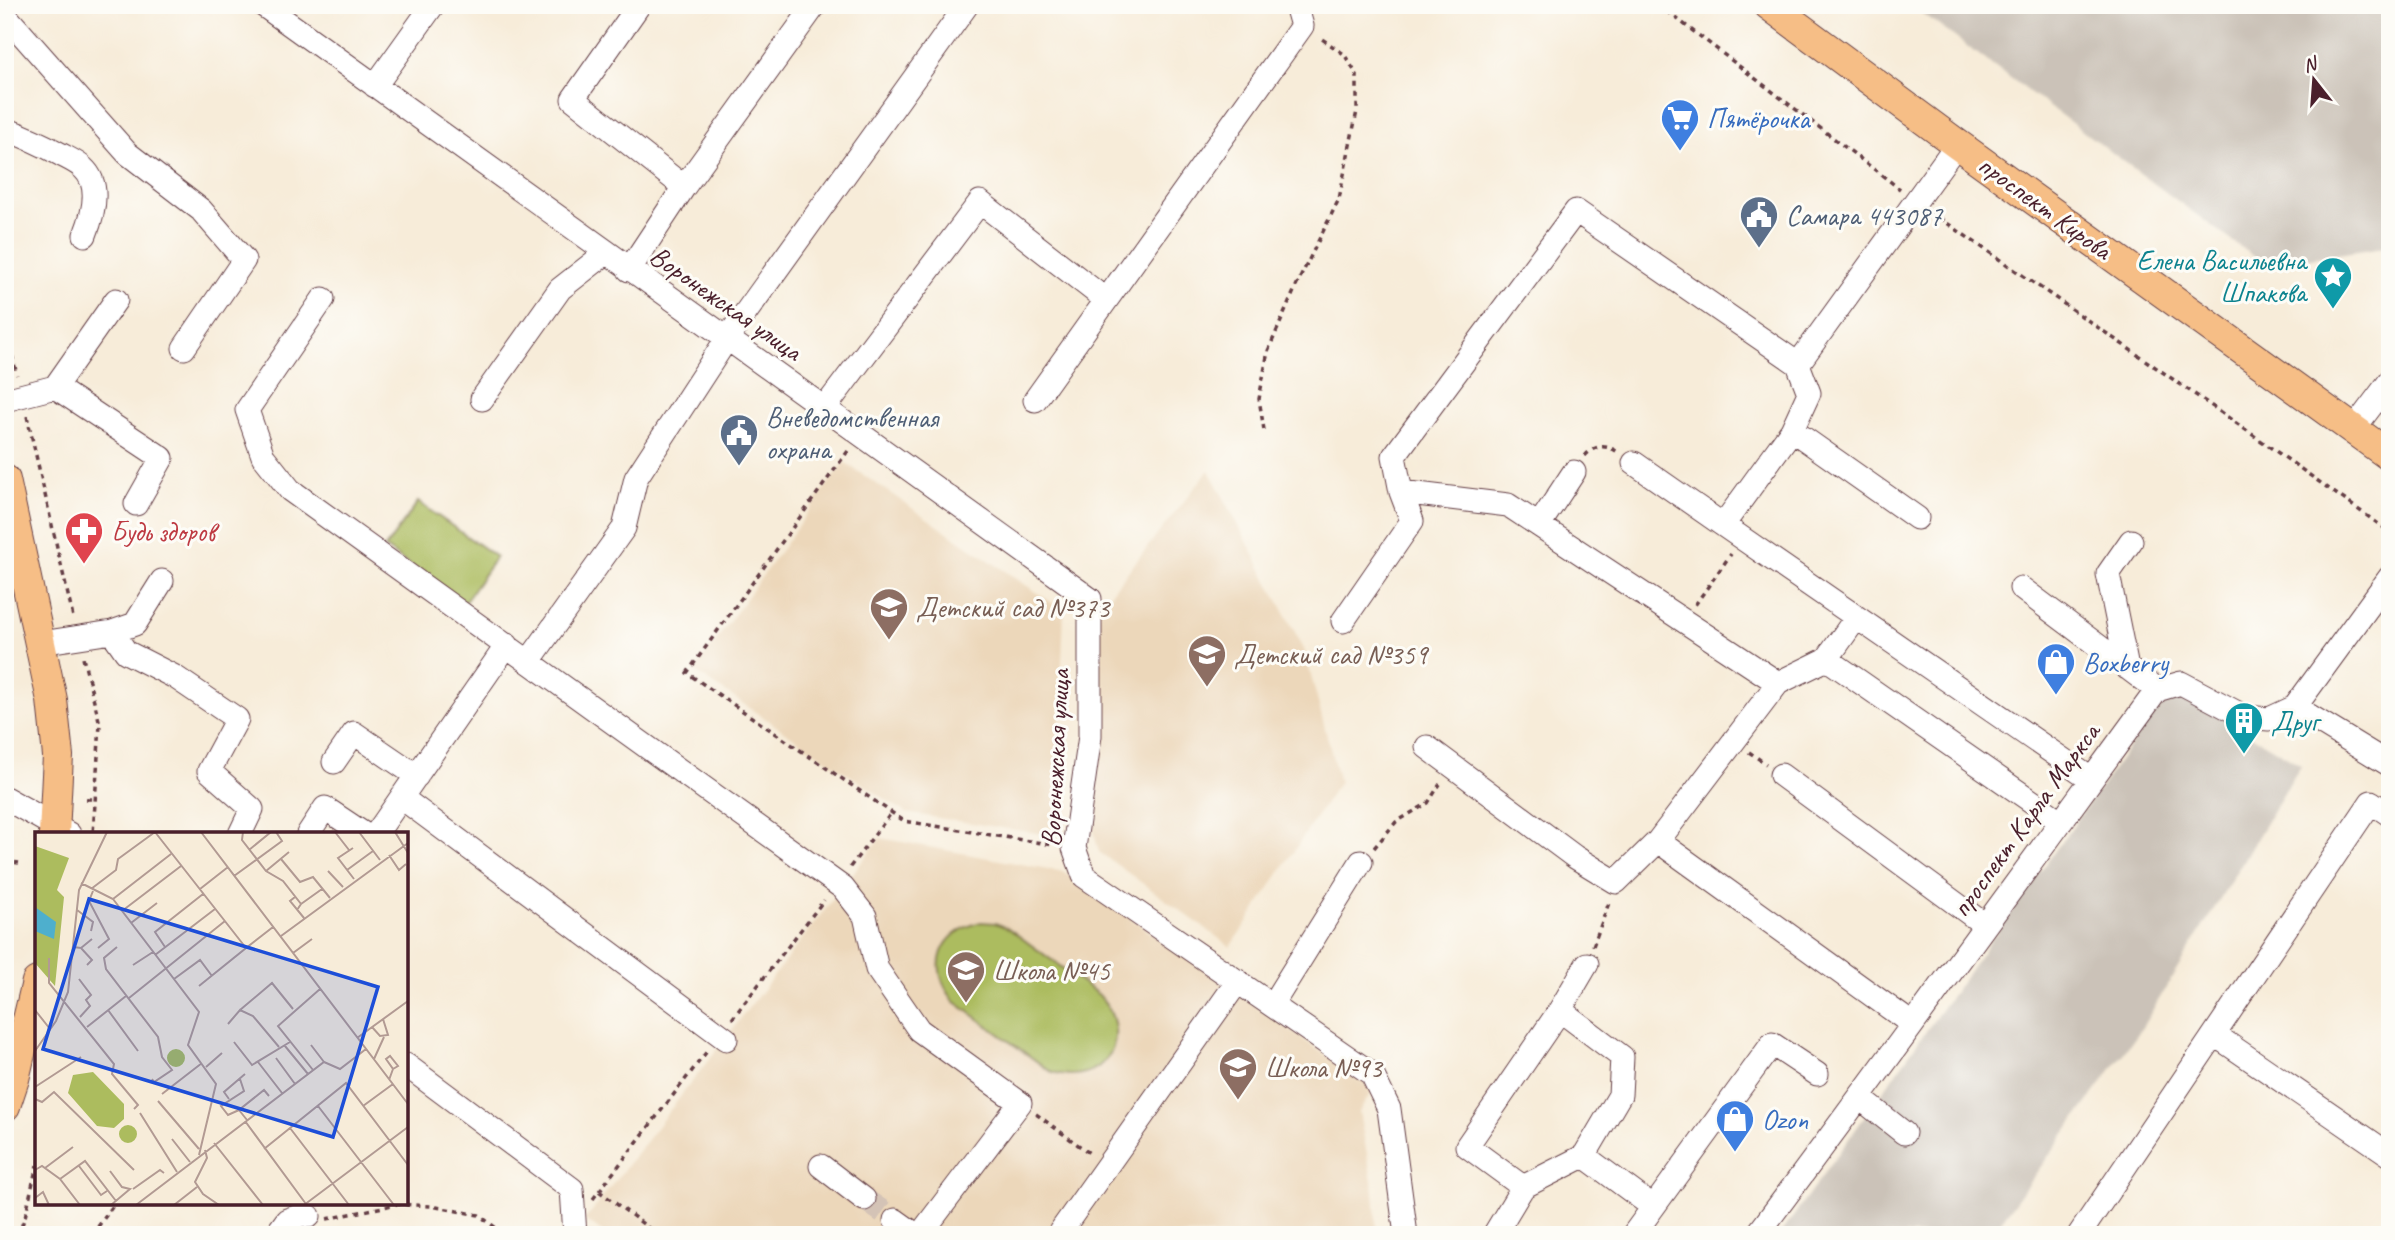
<svg xmlns="http://www.w3.org/2000/svg" width="2395" height="1240" font-family="Caveat,sans-serif">
<rect width="100%" height="100%" fill="#fdfcf7"/>
<filter id="ink" filterUnits="userSpaceOnUse"><feTurbulence type="fractalNoise" baseFrequency=".0143" numOctaves="2"/><feDisplacementMap in="SourceGraphic" scale="14" xChannelSelector="R" yChannelSelector="G"/><feConvolveMatrix kernelMatrix="1 2 1 2 8 2 1 2 1" color-interpolation-filters="sRGB"/></filter>
<filter id="wash" filterUnits="userSpaceOnUse"><feTurbulence type="fractalNoise" baseFrequency=".00686" numOctaves="4" result="noise"/><feDisplacementMap in="SourceGraphic" scale="28" xChannelSelector="R" yChannelSelector="G"/><feGaussianBlur stdDeviation="1.57" result="paint"/><feColorMatrix in="noise" values="0 0 0 0 0 0 0 0 0 0 0 0 0 0 0 0 0 1.4 0 .05"/><feComposite in="paint" operator="in"/></filter>
<g filter="url(#wash)">
<rect width="100%" height="100%" fill="#f7ecd9"/>
<path fill="#ecd7ba" d="M844 462 1064 611 1055 836 906 813 694 671Z
M1209 470 1304 649 1339 782 1231 947 1099 852 1088 811 1099 608Z
M880 838 1064 872 1374 1089 1359 1112 1374 1191 1377 1235H606L585 1220Z"/>
<path fill="#cbc2b8" d="M1911 5H2390V246L2265 265Z
M2182 694 2301 765 2141 1029 1991 1235H1780L2163 700Z"/>
<path fill="#acbc5e" stroke="#7b6e44" stroke-width="2" d="M418 502 496 557 464 603 385 548Z
M981 922 995 923 1008 928 1099 995C1137 1037 1103 1090 1050 1071L954 1001C927 967 939 933 981 922Z"/>
</g>
<g filter="url(#ink)">
<g fill="none" stroke-linecap="round" stroke-linejoin="round">
<path stroke="#d4c3b6" stroke-width="23" stroke-dasharray="23 11" stroke-linecap="butt" d="M864 1199 895 1220"/>
<g stroke="#643e45" stroke-width="25">
<path id="minor" d="M263 5 1090 599V736L1074 848 1084 876 1372 1074 1389 1109 1406 1235
M639 5 573 99 684 187
M5 15 127 153 201 210 244 260 184 348
M375 86 433 5
M5 129C24 136 42 144 60 154 67 158 77 162 83 168 102 185 93 215 85 235
M629 270 684 187 815 5
M323 299 247 410 263 456 290 490 843 888 865 916 877 969 919 1030 1020 1103 920 1235
M1798 364 1957 144
M55 387 162 458 136 504
M482 399 560 289 606 253
M5 400 55 387 116 300
M1035 400 1302 26 1296 5
M824 409 980 202 1106 300
M1792 430 1917 518
M2353 430 2390 381
M1634 463 1723 525
M1401 492 1394 456 1576 211 1798 364 1809 393 1792 430 1723 525 2091 779
M1539 525 1574 472
M2021 588 2157 690
M1343 621 1412 521 1401 492 1508 505 1778 683
M112 632 126 652 175 677 237 719 209 771 252 809 240 834
M41 643 112 632 135 624 162 581
M1827 659 2060 821
M529 661 624 528 636 478 726 340 967 5
M2127 668 2108 574 2131 541
M2295 707 2390 765
M1427 747 1575 857 1616 882 1658 841 1778 683 1827 659 1856 618
M334 762 354 733 417 776
M1781 775 1985 925
M5 798 69 834
M402 798 726 1039
M308 834 325 808 364 834
M376 834 507 645
M1658 841 1912 1024
M1272 1005 1361 862
M2215 1035 2390 1155
M406 1065 572 1189 575 1235
M1860 1098 1904 1133
M1584 1156 1653 1207
M821 1166 864 1199
M1523 1187 1467 1146 1560 1010 1587 964
M895 1220 916 1235
M276 1235 287 1220 304 1214 309 1216
M1058 1235 1238 981
M1494 1235 1523 1187 1584 1156 1620 1095 1622 1057 1560 1010
M1633 1235 1772 1044 1817 1074
M1757 1235C1892 1055 2024 872 2157 690L2181 683 2245 717 2269 719 2295 707 2390 577
M2079 1235 2371 802 2390 815"/>
</g>
<g stroke="#643e45" stroke-width="32">
<path id="major" d="M1769 5 1957 144 2390 456
M5 480 52 700 58 756 54 834
M5 1106 14 1079 37 982"/>
</g>
<path stroke="#643e45" stroke-width="3.5" stroke-dasharray="5 5" stroke-linecap="butt" d="M1659 5 1900 189
M1931 212 2229 418 2390 532
M5 326 17 375
M27 416 73 617
M1264 430 1259 399 1268 351 1298 282 1339 199 1357 111V75L1344 54 1319 37
M848 451 687 673 904 821 1054 845
M1585 456C1594 445 1606 444 1618 452
M1695 605 1731 554
M83 658 100 724 93 834
M1749 752 1766 764
M86 799H96
M1374 848 1396 822 1428 803 1440 784
M5 861 19 863
M850 867 892 812
M1593 946 1610 900
M732 1019 824 900
M1036 1114 1092 1155
M599 1191 658 1235
M593 1199 708 1050
M327 1219 397 1204 431 1206 479 1215 505 1235
M18 1235 25 1217 37 1165
M92 1235 115 1203"/>
<use href="#minor" stroke="#fff" stroke-width="23"/>
<use href="#major" stroke="#f6be86" stroke-width="30"/>
</g>
</g>
<defs>
<g id="supermarket-pin" transform="scale(2.0125)"><path d="M0 17L-7.5 6A9.5 9.5 0 1 1 7.5 6Z" fill="#3f7fe0" stroke="#fdfcf7"/><path d="M-6-5.5h2.5l.6 2H6L4.5 2H-2.5L-4.4-4H-6ZM-1.5 3.2a1.3 1.3 0 1 0 .1 0ZM3 3.2a1.3 1.3 0 1 0 .1 0Z" fill="#fff"/></g>
<g id="civic-pin" transform="scale(2.0125)"><path d="M0 17L-7.5 6A9.5 9.5 0 1 1 7.5 6Z" fill="#5c6f8a" stroke="#fdfcf7"/><path d="M-.6-6.5H3V-4.5H.6V-3L4-1V1h2V6H-6V1h2V-1L-.6-3ZM-1.2 2.5V6h2.4V2.5Z" fill="#fff"/></g>
<g id="sight-pin" transform="scale(2.0125)"><path d="M0 17L-7.5 6A9.5 9.5 0 1 1 7.5 6Z" fill="#0f9aa8" stroke="#fdfcf7"/><path d="M0-6L1.8-2.2L6-1.7L2.9 1.2L3.7 5.4L0 3.3L-3.7 5.4L-2.9 1.2L-6-1.7L-1.8-2.2Z" fill="#fff"/></g>
<g id="pharmacy-pin" transform="scale(2.0125)"><path d="M0 17L-7.5 6A9.5 9.5 0 1 1 7.5 6Z" fill="#e0444e" stroke="#fdfcf7"/><path d="M-2-6h4v4h4v4h-4v4h-4v-4h-4v-4h4Z" fill="#fff"/></g>
<g id="school-pin" transform="scale(2.0125)"><path d="M0 17L-7.5 6A9.5 9.5 0 1 1 7.5 6Z" fill="#8d6e63" stroke="#fdfcf7"/><path d="M0-5L7-2L0 1L-7-2ZM-4 1L0 2.5L4 1V4Q0 6-4 4Z" fill="#fff"/></g>
<g id="shop-pin" transform="scale(2.0125)"><path d="M0 17L-7.5 6A9.5 9.5 0 1 1 7.5 6Z" fill="#3f7fe0" stroke="#fdfcf7"/><path d="M-5-2.5h2.3a2.7 3.5 0 0 1 5.4 0H5L5.5 6h-11ZM-1.5-2.5h3a1.5 2.3 0 0 0-3 0Z" fill="#fff"/></g>
<g id="building-pin" transform="scale(2.0125)"><path d="M0 17L-7.5 6A9.5 9.5 0 1 1 7.5 6Z" fill="#0f9aa8" stroke="#fdfcf7"/><path d="M-4-6H4V6H1V3H-1V6H-4ZM-2.5-4.3h1.7v1.8h-1.7ZM.8-4.3h1.7v1.8H.8ZM-2.5-1h1.7V.8h-1.7ZM.8-1h1.7V.8H.8Z" fill="#fff"/></g>
</defs>
<g fill-rule="evenodd">
<use href="#supermarket-pin" x="1680" y="118"/>
<use href="#civic-pin" x="1759" y="215"/>
<use href="#sight-pin" x="2333" y="276"/>
<use href="#civic-pin" x="739" y="433"/>
<use href="#pharmacy-pin" x="84" y="531"/>
<use href="#school-pin" x="889" y="607"/>
<use href="#school-pin" x="1207" y="654"/>
<use href="#shop-pin" x="2056" y="662"/>
<use href="#building-pin" x="2244" y="721"/>
<use href="#school-pin" x="966" y="970"/>
<use href="#school-pin" x="1238" y="1067"/>
<use href="#shop-pin" x="1735" y="1119"/>
</g>
<g text-anchor="middle" dominant-baseline="central" stroke-width="6" stroke-linejoin="round" paint-order="stroke">
<g font-size="28" fill="#366cbe" stroke="#fdfcf7" text-anchor="start">
<text x="1707" y="118">Пятёрочка</text>
<text x="2083" y="662">Boxberry</text>
<text x="1762" y="1119">Ozon</text>
</g>
<g font-size="28" fill="#4a1f2b" stroke="#fdfcf7">
<text transform="translate(2045 207) rotate(36)">проспект Кирова</text>
<text transform="translate(726 303) rotate(35)">Воронежская улица</text>
<text transform="translate(1055 758) rotate(-87)">Воронежская улица</text>
<text transform="translate(2025 820) rotate(-54)">проспект Карла Маркса</text>
</g>
<g font-size="28" fill="#4e5e75" stroke="#fdfcf7" text-anchor="start">
<text x="1786" y="215">Самара 443087</text>
<text x="766" y="417">Вневедомственная<tspan x="766" dy="32">охрана</tspan></text>
</g>
<g font-size="28" fill="#0d838f" stroke="#fdfcf7" text-anchor="end">
<text x="2306" y="260">Елена Васильевна<tspan x="2306" dy="32">Шпакова</tspan></text>
<text x="2271" y="721" text-anchor="start">Друг</text>
</g>
<g font-size="28" fill="#be3a42" stroke="#fdfcf7" text-anchor="start">
<text x="111" y="531">Будь здоров</text>
</g>
<g font-size="28" fill="#785e54" stroke="#fdfcf7" text-anchor="start">
<text x="916" y="607">Детский сад №373</text>
<text x="1234" y="654">Детский сад №359</text>
<text x="993" y="970">Школа №45</text>
<text x="1265" y="1067">Школа №93</text>
</g>
</g>
<g transform="translate(35 832)">
<rect width="373" height="373" fill="#f7ecd9"/>
<path d="M0 14 34 26 22 58 29 65 20 154 0 131ZM132 226a9 9 0 1 1 18 0a9 9 0 1 1-18 0ZM58 240 89 272V287L79 296 62 294 33 261 38 243ZM84 302a9 9 0 1 1 18 0a9 9 0 1 1-18 0Z" fill="#acbc5e"/>
<path d="M0 75 21 90 19 107 0 99Z" fill="#4eafcd"/>
<path fill="none" stroke="#b29a93" stroke-width="2" d="M120 0 211 116 164 154M166 0 373 272M208 0 207 8 231 39 248 49 266 72 262 78M300 0 314 18M324 0 345 28M360 0 373 21M318 16 303 26 319 47M214 18 236 0M354 23 364 38 371 32M246 27 265 50 278 45 295 66M312 38 338 19M231 39 254 20M293 39 308 55M199 44 247 9 241 0M46 51 78 67 164 180 153 213 181 252 164 323M56 57 81 38 83 27 120 0M165 57 193 35M58 59 54 69 74 107 63 116M260 65 255 69 269 86M78 67 136 22M266 72 287 57M42 78 58 90 56 99M87 79 146 34M96 91 122 71M246 104 373 11M38 115 46 116 57 107M82 115 69 126 71 137 123 205 127 225 137 238 119 250 117 247M130 115 120 100 168 62M46 116 57 128 52 133M211 116 238 95M258 121 277 107M120 123 180 77M14 126V151L79 232 77 242 103 273 99 277M98 133 118 120M44 147 56 163 51 168 55 174 45 185M139 147 165 128 177 144M94 166 190 89M0 178 15 197M73 178 103 219M205 178 237 151 258 177M193 192 205 178 218 184 244 215M52 195 91 164M337 195 345 204 353 203 348 187M322 206 373 169M199 210 217 233 255 210M276 213 289 230M250 214 273 242M0 219 21 189 33 160 44 58 72 0M241 226 260 252M339 227 349 205M223 230 247 261M171 235 187 221M278 238 243 194 285 157M354 248 358 237 351 227 355 224 363 234 358 237M0 255 46 225M127 262 167 231M0 267 7 270 19 260 99 338M194 267 189 260 210 242M123 269 164 317M283 274 359 373M328 274 358 252M204 278 193 283 186 274 209 259 205 247M105 281 142 340M212 288 204 278 229 258 234 264M210 289 271 372M255 296 314 373M137 307 155 330M179 311 228 373M229 317 311 251 373 333M170 318 172 326 160 350 168 362 184 373M44 334 66 363 72 359M10 336 38 315M0 338 7 334 25 347 45 373M75 339 87 355 95 357 76 373M25 347 50 329 81 369M98 357 125 338 129 341M0 366 8 360 14 373M101 373 289 230 305 237 331 217M139 373 162 355M269 373 373 295"/>
<path fill="#1d4ed8" fill-opacity="0.15" stroke="#1d4ed8" stroke-width="3.5" d="M54 67 343 155 298 305 8 217Z"/>
<rect width="373" height="373" fill="none" stroke="#4a1f2b" stroke-width="3.5"/>
</g>
<rect width="2395" height="1240" fill="none" stroke="#fdfcf7" stroke-width="28"/>
<g transform="translate(2314 80) rotate(343)" stroke="#fdfcf7" stroke-width="5" paint-order="stroke">
<path d="M0-5L12 26L0 18L-12 26Z" fill="#4a1f2b"/>
<text y="-10" font-size="19" font-weight="bold" text-anchor="middle" fill="#4a1f2b">N</text>
</g>
</svg>
